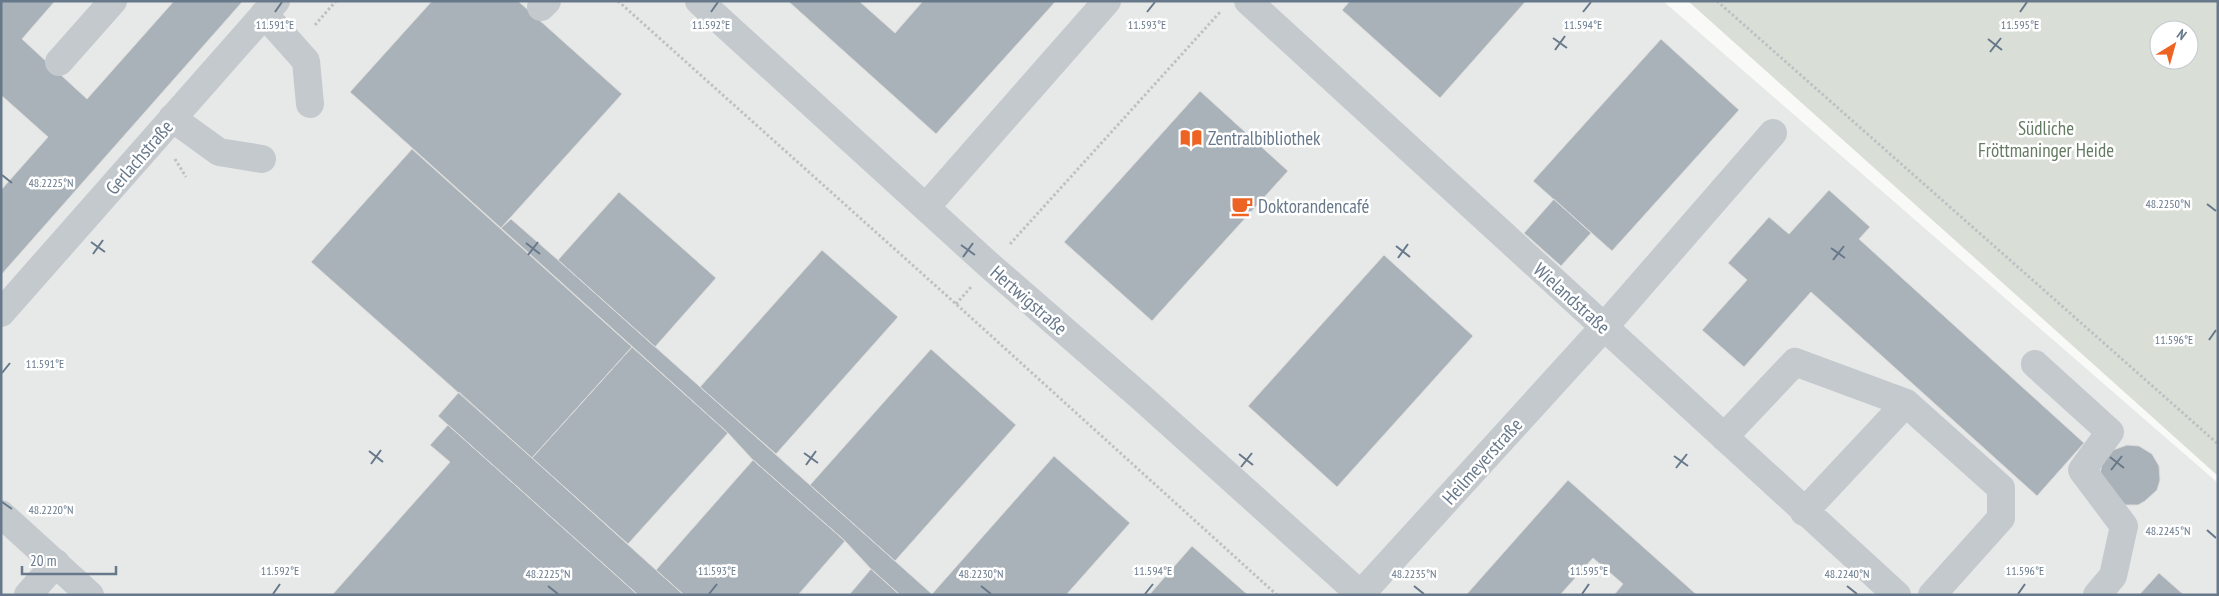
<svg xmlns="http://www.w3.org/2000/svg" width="2219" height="596" font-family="'PT Sans Narrow',sans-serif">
<rect width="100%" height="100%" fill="#f9faf7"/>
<path fill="#e7e9e8" d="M1 1H1663L2218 483V595H1Z"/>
<path fill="#d9dfd6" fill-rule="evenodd" d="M1688 1H2218V476ZM2159 30H2189V60H2159Z"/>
<path fill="#a9b2b9" stroke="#dbdbd9" d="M1 1H55L22 39 87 99 174 1H243L1 275V190L48 137 1 95Z
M432 1H518L622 94 501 228 350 92Z
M788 1H859L895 33 923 1H1056L936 134Z
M1350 1H1526L1440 98 1342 10Z
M1661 39 1739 110 1612 251 1533 181Z
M1200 91 1288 171 1152 321 1064 242Z
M412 149 632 347 532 458 311 262Z
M1829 190 1870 227 1859 239 2084 443 2037 496 1811 292 1744 367 1702 330 1747 280 1728 263 1769 217 1789 234Z
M619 192 716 278 655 347 558 260Z
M1554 199 1591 233 1561 266 1524 233Z
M511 219 558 260 933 595H900L871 569 845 541 753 460 728 433 501 228Z
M822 250 898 317 776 454 700 387Z
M1384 255 1473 336 1337 487 1248 406Z
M632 347 728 433 628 544 532 458Z
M931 349 1016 425 895 561 810 485Z
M459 392 656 570 684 595H638L438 416Z
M448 425 607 567 638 595H332L450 462 430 445Z
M2127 445 2139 446 2152 454 2159 466 2160 480 2157 490 2145 501 2138 505H2125L2100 473 2103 460 2113 450Z
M1054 456 1130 523 1066 595H933L932 594Z
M753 460 845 541 798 595H684L656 570Z
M1568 480 1697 595H1614L1623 584 1593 558 1560 595H1466Z
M1192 546 1248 595H1149Z
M871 569 900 595H849Z
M2159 573 2184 595H2139Z"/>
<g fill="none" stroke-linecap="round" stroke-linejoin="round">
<path stroke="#bec1c4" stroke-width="3" stroke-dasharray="2.5 2.5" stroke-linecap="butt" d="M618 1 956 304 1277 595
M1717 1 2218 444
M315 25 336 1
M175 159 186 177
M1010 244 1221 11
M956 304 971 287"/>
<path stroke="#c4c9cd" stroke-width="28" d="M699 1 990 266 1142 398 1361 595
M1248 1 1897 595
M541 7 547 1
M264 14 306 61 310 104
M59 62 113 1
M172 118 219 152 262 159
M926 207 1107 1
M1 313 276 1
M2035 364 2110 432 2082 470 2124 526 2113 576 2097 595
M1906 403 2001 488V518L1932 595
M1724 437 1795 362 1906 403 1804 512
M1 514 90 595
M28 595 56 563
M1360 595 1604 327 1773 133"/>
</g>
<path fill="none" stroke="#67788a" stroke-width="2" d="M275 12 282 2M711 12 718 2M1147 12 1155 2M1583 12 1591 2M2020 12 2027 2M1553 38 1567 48M1988 39 2002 50M1555 50 1565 36M1990 52 2001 38M2 175 12 183M2207 204 2216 211M91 242 105 252M526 243 540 254M961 245 975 255M1396 246 1410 257M1831 248 1845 258M93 254 103 240M528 255 538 242M963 257 973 243M1398 258 1408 244M1833 260 1844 246M2209 340 2216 330M2 373 10 363M369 451 383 462M804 453 818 463M1239 454 1253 465M1674 456 1688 466M2110 457 2124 468M371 464 381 450M806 465 816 451M1241 467 1252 453M1676 468 1687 454M2111 470 2122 456M2 502 12 509M2207 530 2216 538M548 586 558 594M981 586 991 594M1414 586 1424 594M1847 586 1857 594M273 594 280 584M709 594 717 584M1145 594 1153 584M1582 594 1589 584M2018 594 2025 584"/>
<defs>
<g id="library-bare" transform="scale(1.725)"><path d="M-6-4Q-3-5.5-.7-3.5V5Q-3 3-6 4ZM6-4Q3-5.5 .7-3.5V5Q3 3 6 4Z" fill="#ed6324" stroke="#fff" stroke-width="2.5" paint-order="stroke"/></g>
<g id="cafe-bare" transform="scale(1.725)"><path d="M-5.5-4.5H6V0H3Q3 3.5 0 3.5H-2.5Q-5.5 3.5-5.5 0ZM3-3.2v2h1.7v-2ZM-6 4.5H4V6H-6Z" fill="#ed6324" stroke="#fff" stroke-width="2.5" paint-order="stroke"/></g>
</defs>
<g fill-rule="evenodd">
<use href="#library-bare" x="1191" y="138"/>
<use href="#cafe-bare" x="1242" y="206"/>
</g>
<g text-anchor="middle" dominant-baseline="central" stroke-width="5" stroke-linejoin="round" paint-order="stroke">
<g font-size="19" fill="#657a62" stroke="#fff">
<text x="2046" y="128">Südliche<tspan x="2046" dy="22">Fröttmaninger Heide</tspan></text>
</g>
<g font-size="19" fill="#67788a" stroke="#fff" text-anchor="start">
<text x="1208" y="138">Zentralbibliothek</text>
<text x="1258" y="206">Doktorandencafé</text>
</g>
<g font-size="19" fill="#67788a" stroke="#fff">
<text transform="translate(139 157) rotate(-49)">Gerlachstraße</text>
<text transform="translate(1572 298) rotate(42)">Wielandstraße</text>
<text transform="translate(1029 300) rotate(41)">Hertwigstraße</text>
<text transform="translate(1482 461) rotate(-48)">Heilmeyerstraße</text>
</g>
</g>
<g font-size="12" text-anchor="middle" fill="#67788a" stroke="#fff" stroke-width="5" stroke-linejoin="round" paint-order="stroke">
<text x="275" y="29">11.591°E</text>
<text x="711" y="29">11.592°E</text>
<text x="1147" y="29">11.593°E</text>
<text x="1583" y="29">11.594°E</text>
<text x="2020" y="29">11.595°E</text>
<text x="51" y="187">48.2225°N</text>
<text x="2168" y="208">48.2250°N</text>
<text x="2174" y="344">11.596°E</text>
<text x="45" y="368">11.591°E</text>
<text x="51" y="514">48.2220°N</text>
<text x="2168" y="535">48.2245°N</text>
<text x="280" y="575">11.592°E</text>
<text x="717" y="575">11.593°E</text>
<text x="1153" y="575">11.594°E</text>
<text x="1589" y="575">11.595°E</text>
<text x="2025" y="575">11.596°E</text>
<text x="548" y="578">48.2225°N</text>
<text x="981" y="578">48.2230°N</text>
<text x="1414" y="578">48.2235°N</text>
<text x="1847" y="578">48.2240°N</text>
</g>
<rect width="2219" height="596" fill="none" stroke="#67788a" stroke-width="5"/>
<g transform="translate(2174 45) rotate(37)"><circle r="24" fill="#ffffff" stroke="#c2c9d0"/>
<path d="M0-4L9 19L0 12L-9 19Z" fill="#ed6324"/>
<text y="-8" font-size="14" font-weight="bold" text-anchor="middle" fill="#67788a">N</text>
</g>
<path d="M22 566v8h94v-8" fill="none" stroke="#67788a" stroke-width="2.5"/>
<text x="30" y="566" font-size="15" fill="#67788a" stroke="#ffffff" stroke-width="4" paint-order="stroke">20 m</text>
</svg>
